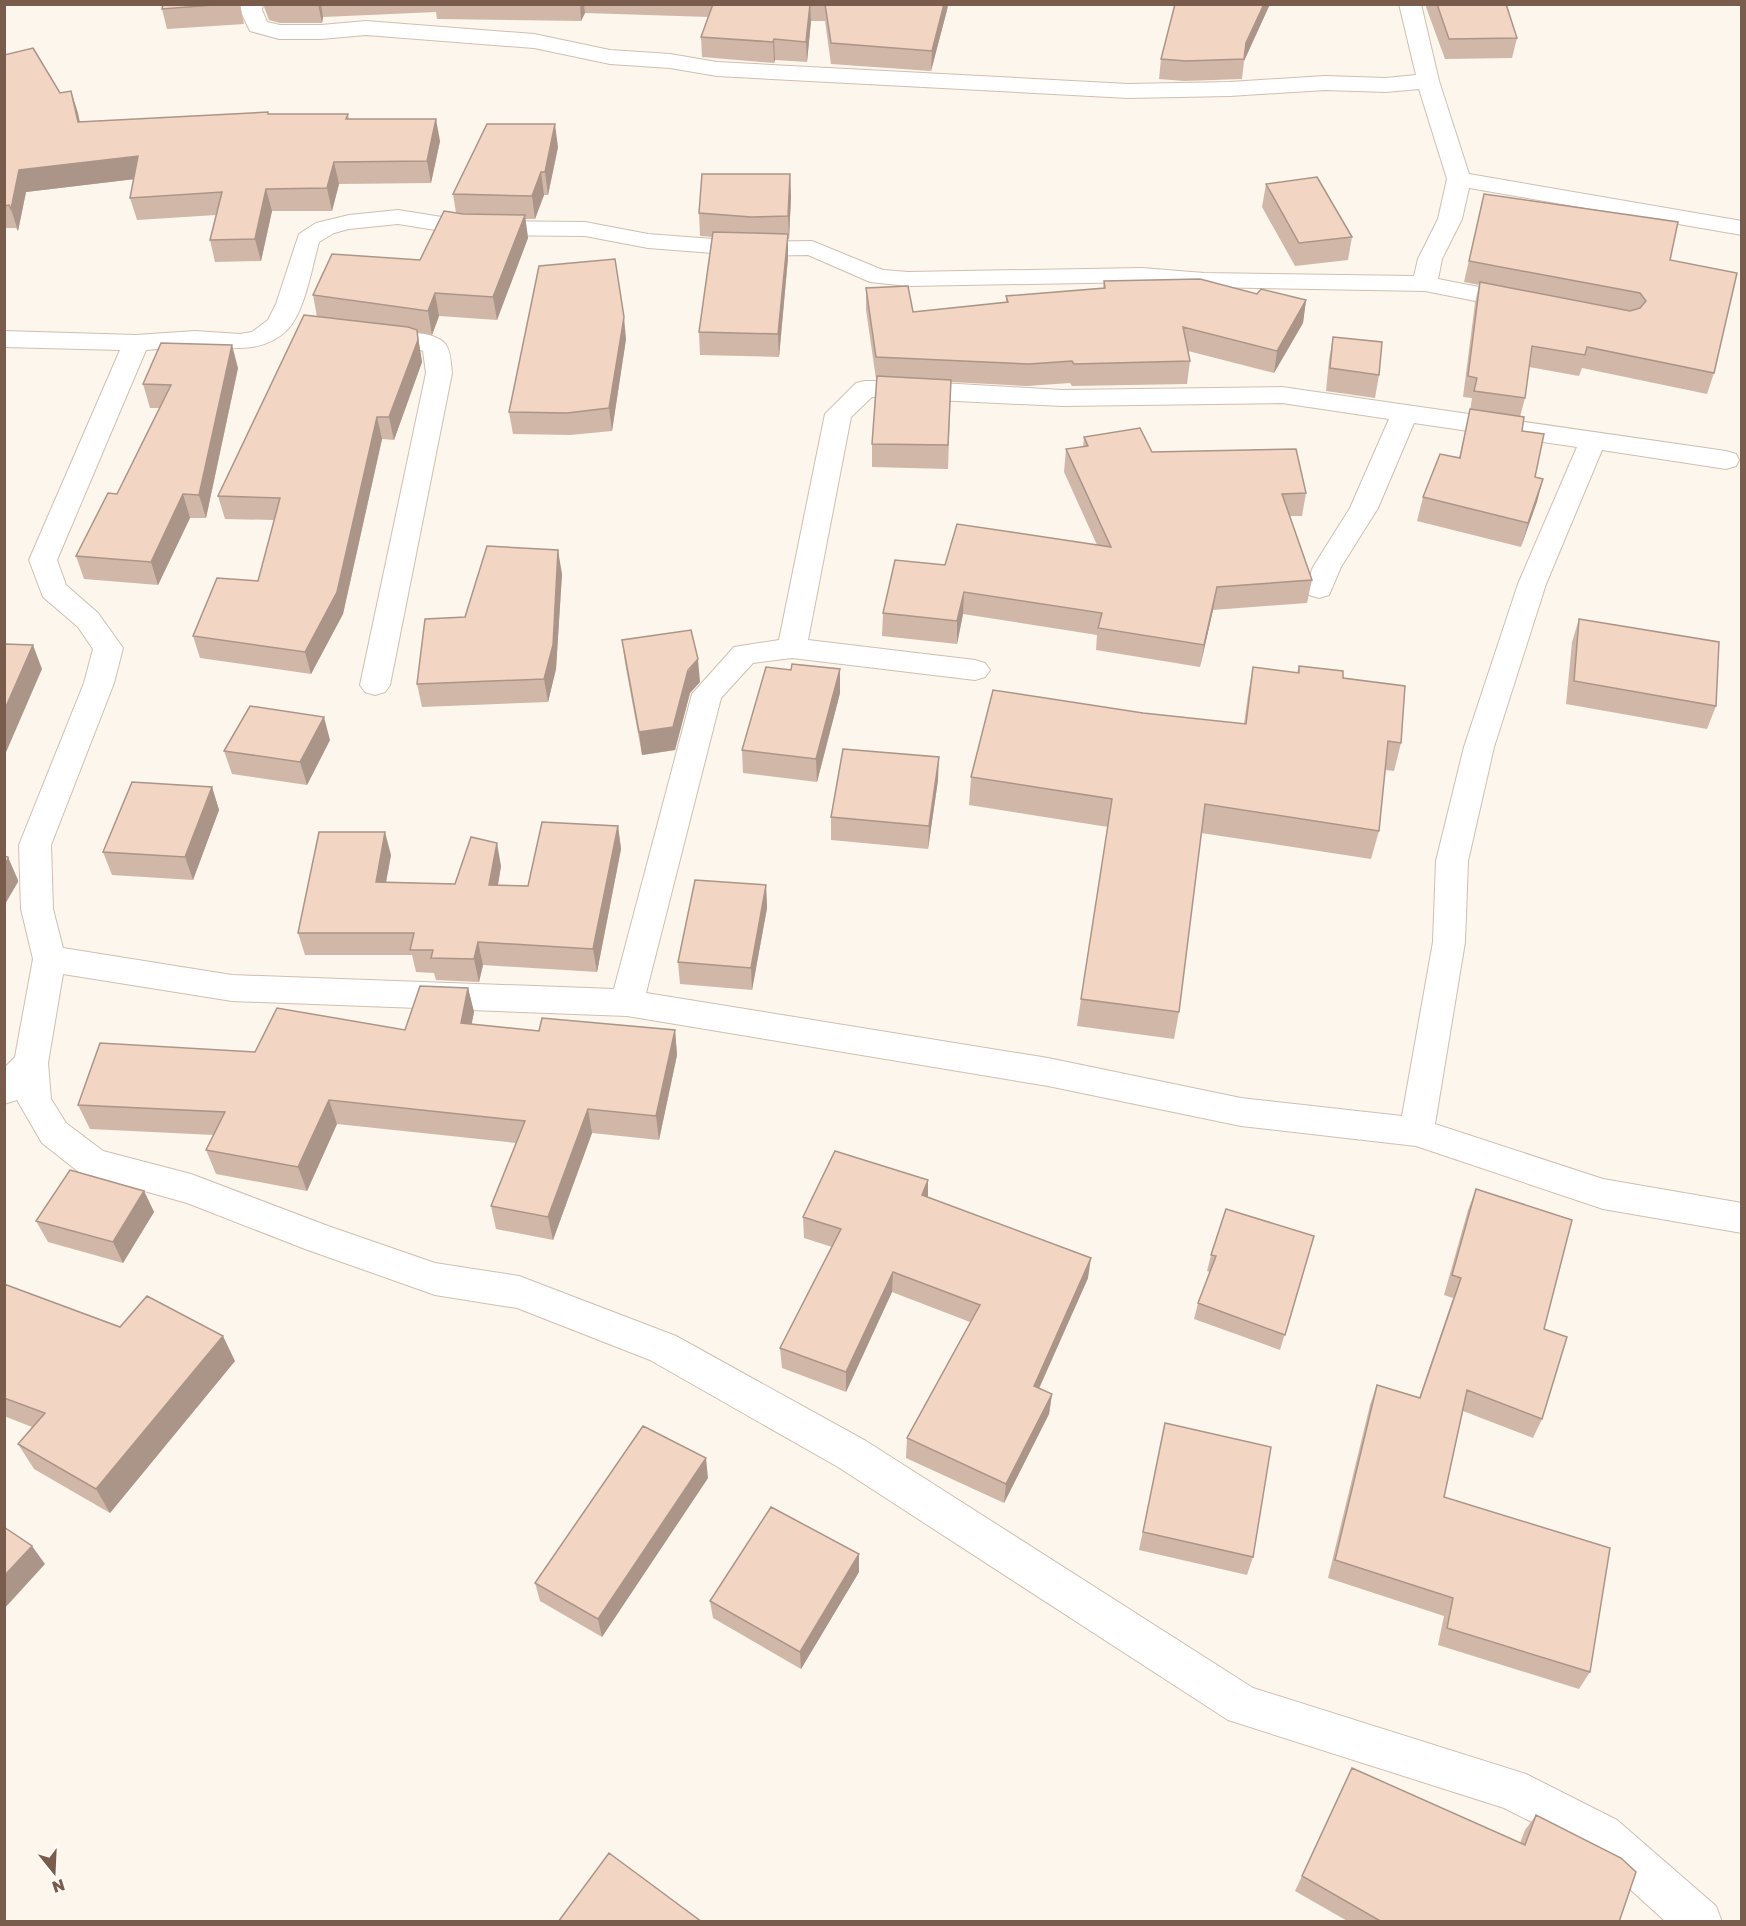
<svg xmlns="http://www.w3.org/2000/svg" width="1746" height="1926" font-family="'Golos Text',sans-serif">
<rect width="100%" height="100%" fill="#fdf6ec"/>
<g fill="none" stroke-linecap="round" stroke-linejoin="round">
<g stroke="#d1beb0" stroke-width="2">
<path id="street" d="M241 4H263L262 10 267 22 280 25H321L366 21 534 34 610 50 670 54 717 62 1128 84 1230 82 1325 76 1386 78 1416 75 1399 4H1421L1439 81 1469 174 1742 221V235L1469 188 1462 219 1442 259 1438 279 1530 297 1534 302 1530 307 1521 310 1425 291 1204 287 1142 282 908 286 870 282 808 255 752 256 648 248 585 236 467 235 398 224 349 229 334 233 319 242C312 267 305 311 288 329 263 355 229 347 197 347 180 346 163 349 146 350L57 560 66 585 98 613 123 648 114 683 51 845 53 909 63 948 232 975 614 989 692 694 734 647 779 640 825 414 856 383 865 381H906L1062 390 1282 387 1726 451 1736 454 1739 460 1736 466 1726 469 1602 450 1546 584 1494 747 1468 861 1465 942 1435 1124 1603 1179 1742 1203V1233L1603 1209 1416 1146 1241 1126 1048 1086 627 1016 232 1001 63 974 48 1063 51 1099 66 1123 103 1151 191 1174 328 1226 435 1263 519 1276 676 1336 866 1441 1253 1688 1526 1774 1617 1820 1716 1906 1722 1922H1666L1587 1850 1504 1808 1228 1720 838 1467 650 1360 517 1308 435 1295 305 1249 187 1203 80 1173 42 1143 17 1100 4 1104V1068L15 1057 33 959 21 909 19 845 84 683 93 649 78 627 43 597 29 560 120 350 4 347V331L136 335 195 331 240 334 252 332 268 320 276 304 299 234 316 223 349 215 398 210 467 221 585 222 648 234 752 242 812 241 883 270 908 272 1142 268 1204 273 1414 276 1418 259 1438 219 1447 179 1419 89 1386 92 1325 90 1230 96 1128 98 717 76 670 68 610 64 534 48 366 35 321 39H279L250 31 240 10ZM872 397 1062 406 1282 403 1389 419 1350 508 1313 567 1305 588 1309 595 1319 598 1329 595 1341 567 1378 508 1414 423 1577 447 1518 584 1464 747 1436 861 1433 942 1402 1116 1241 1098 1048 1058 646 993 721 698 753 663 792 658 975 680 985 677 990 670 985 663 975 660 808 640 851 417Z
M373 326C389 328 438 331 446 345 451 352 451 365 452 373L390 685 385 692 375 695 365 692 360 685 426 373 423 351 413 347 364 339 360 334 364 329Z"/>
</g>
<use href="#street" fill="#fff" fill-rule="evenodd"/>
</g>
<path fill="#d1b7a8" d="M163 4H240L244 24 167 29 162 9Z
M263 4H948L947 10 931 71 831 64 825 21H811L807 62 775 60 774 63 702 57 701 37 709 17 585 13 581 21 437 19 436 12 323 17 322 23H280L269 20Z
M1270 4 1244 61 1242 79 1184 81 1159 79 1161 59 1215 5Z
M1427 4H1506L1517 38 1512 58 1445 59 1426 7Z
M4 55 60 93 71 91 80 122 268 114H348L349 119 440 141 431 183 339 184 332 211H272L261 261 215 262 210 240 216 215 137 220 130 198 134 179 26 192 18 231 16 228H4Z
M558 147 548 195H544L535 219H525L528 238 497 320 439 316 432 335 417 333 422 362 394 440 382 439 343 614 311 674 200 658 193 636 258 581 274 520 225 519 218 496 317 317 313 295 420 260 456 213 453 194Z
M790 174 791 197 789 239H788V258L779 357 700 355 699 332 712 237 700 236 699 213Z
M1266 184 1352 237 1348 260 1295 266 1262 207Z
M1484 194 1670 260 1714 373 1707 394 1582 368 1579 376 1529 367 1525 398 1520 417 1522 431 1535 477 1543 479 1521 547 1417 521 1423 497 1459 458 1470 412 1472 398 1463 397 1475 303 1479 285 1464 282Z
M1104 281 1257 294 1306 300 1303 323 1274 373 1188 351 1190 361 1187 384 1072 386 1070 383 1027 386 951 382 948 469 872 467V444L877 379H876L866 310V288L913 312 1006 302V296L1103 288Z
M1333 337 1379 375 1375 398 1326 391 1329 360Z
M626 339 612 431 570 435 513 434 509 412Z
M238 368 206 518H190L158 585 84 579 76 556 117 494 159 408H150L143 384Z
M1084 437 1152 452 1306 493 1302 516H1290L1312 580 1307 603 1213 610 1200 667 1096 650 1097 635 963 614 957 644 882 636 883 613 1097 545 1064 472 1066 449 1083 447Z
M562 574 556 669 548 702 422 707 417 684 465 617Z
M1579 619 1716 706 1707 729 1566 704 1572 642Z
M622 640 700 682 690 693 675 750 642 755 625 663Z
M1299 666 1343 678 1401 743 1394 771 1385 770 1379 831 1371 859 1201 833 1179 1012 1174 1039 1077 1026 1081 999 1108 827 969 805 971 777 1143 713 1244 724 1248 695 1253 667 1297 673Z
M840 693 817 782 743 773 742 750Z
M330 740 307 785 232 774 224 751Z
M938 780 928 849 831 840V817Z
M212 787 219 810 193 880 112 875 103 852Z
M618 826 621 849 597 972 483 965 479 982 436 980 434 973 416 972 412 955H305L298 933 391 855 386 882 455 884 501 866 498 885 528 886Z
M766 885 767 908 752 990 680 984 678 962Z
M468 988 474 1012 471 1024 539 1031 675 1030 677 1055 659 1140 592 1133 553 1240 496 1229 491 1206 516 1143 337 1124 307 1191 216 1174 206 1150 214 1135 90 1129 78 1105 255 1052 405 1030Z
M1476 1189 1544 1329 1542 1419 1533 1438 1463 1411 1444 1497 1590 1672 1579 1689 1438 1645 1444 1616 1328 1578 1370 1405 1377 1385 1419 1398 1453 1298 1444 1295 1468 1210Z
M144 1191 154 1212 123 1263 48 1242 36 1221Z
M928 1197 1088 1278 1039 1389 1052 1394 1049 1414 1004 1503 906 1458 907 1438 970 1322 892 1292 846 1392 782 1368 780 1348 832 1247 804 1238 803 1217Z
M1314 1236 1280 1350 1194 1319 1198 1303 1210 1272 1207 1271 1211 1255Z
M4 1284 120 1327 235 1361 110 1513 34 1469 18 1444 32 1427 4 1416Z
M1165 1423 1253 1557 1247 1575 1139 1550Z
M708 1478 602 1637 540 1601 535 1583Z
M859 1554V1572L801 1669 713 1618 710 1601Z
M1352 1768 1520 1843 1525 1830 1536 1815 1619 1922H1349L1295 1891Z"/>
<path fill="#aa9588" d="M318 4H321L323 17 322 23Z
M580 4H584L585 13 581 21Z
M810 4 811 21 807 62 806 42Z
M944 4H948L947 10 931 71 932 51Z
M1264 4H1270L1244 61 1246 43Z
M774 39 775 60 774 63 773 42Z
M71 91 78 113 84 144 78 122Z
M436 119 440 141 431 183 427 161Z
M555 124 558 147 548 195 545 172Z
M138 156 144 178 26 192 18 231 11 209 19 170Z
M334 162 339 184 332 211 327 188Z
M541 172 544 195 535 219 532 196Z
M790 174 791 197 789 239 788 216Z
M266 189 272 211 261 261 255 239Z
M525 215 528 238 497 320 493 297Z
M788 234V258L779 357 778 334Z
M435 293 439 316 432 335 428 311Z
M1306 300 1303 323 1274 373 1277 351Z
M624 317 626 339 612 431 609 408Z
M417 330 422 362 394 440 389 417Z
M232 345 238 368 206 518 199 495Z
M377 417 382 439 343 614 311 674 305 652Z
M1543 479 1537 502 1521 547 1528 523Z
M183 494 190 518 158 585 151 562Z
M558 550 562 574 556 669 548 702 544 679Z
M1217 587 1213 610 1200 667 1204 645Z
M964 592 963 614 957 644V621Z
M33 645 42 669 4 757V711Z
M698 659 700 682 690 693 675 750 642 755 639 732Z
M840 669V693L817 782 816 759Z
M324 717 330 740 307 785 300 762Z
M939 757 938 780 928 849 929 826Z
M212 787 219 810 193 880 185 857Z
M618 826 621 849 597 972 593 949Z
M385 832 391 855 382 904 376 882Z
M497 843 501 866 494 908 489 885Z
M8 857 18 880V882L4 906V865Z
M766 885 767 908 752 990 751 968Z
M478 942 483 965 479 982 474 959Z
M468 988 474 1012 467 1048 461 1023Z
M675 1030 677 1055 659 1140 656 1116Z
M329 1100 337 1124 307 1191 298 1167Z
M588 1109 592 1133 553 1240 548 1217Z
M928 1180V1201L922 1195Z
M144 1191 154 1212 123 1263 113 1242Z
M1091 1258 1088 1278 1031 1406 1034 1386Z
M893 1272 892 1292 846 1392V1372Z
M223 1336 235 1361 110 1513 96 1489Z
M1052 1394 1049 1414 1004 1503 1006 1484Z
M706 1458 708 1478 602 1637 598 1619Z
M32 1546 45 1564 4 1609V1576Z
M859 1554V1572L801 1669 800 1652Z"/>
<path fill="#f3d5c3" stroke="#aa9588" stroke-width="1.5" d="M163 4H226L162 9Z
M713 4H810L806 42 774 39 773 42 701 37Z
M825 4H944L932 51 831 43Z
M1175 4 1215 5 1264 4 1246 43 1244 59 1186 61 1161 59Z
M1437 4H1506L1517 38 1449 39Z
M33 48 60 93 71 91 78 122 268 112V114H348L346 119H436L427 161 334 162 327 188 266 189 255 239 210 240 222 192 130 198 138 156 19 170 11 209 9 205 4 206V55Z
M487 124H555L545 172H541L532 196 453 194Z
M702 174H790L788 216 751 217 699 213Z
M1317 177 1352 237 1299 243 1266 184Z
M1484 194 1678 222 1670 260 1737 273 1714 373 1587 347 1585 355 1532 346 1525 398 1474 391 1477 378 1468 376 1480 282 1630 311 1640 308 1646 301 1640 293 1469 261Z
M444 211 463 214 525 215 493 297 435 293 428 311 313 295 332 254 420 260Z
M713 232 788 234 778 334 699 332Z
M615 259 624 317 609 408 567 413 509 412 539 266Z
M1200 279 1257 294 1261 289 1306 300 1277 351 1183 327 1190 361 1074 364 1072 361 1029 364 876 357 866 288 908 286 913 312 1008 302 1006 296 1105 288 1104 281Z
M304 315 408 327 417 330 418 340 389 417H377L337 592 305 652 193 636 217 578 258 581 280 498 218 496Z
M1333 337 1382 342 1379 375 1330 368Z
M161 343 232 345 199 495 183 494 151 562 76 556 108 493 117 494 171 385 143 384Z
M877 376 951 380 948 445 872 444Z
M1470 409 1524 417 1522 431 1544 434 1535 477 1543 479 1528 523 1423 497 1440 454 1460 458Z
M1140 428 1152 452 1296 449 1306 493 1282 494 1312 580 1217 587 1204 645 1098 628 1102 613 964 592 957 621 883 613 895 560 945 565 957 524 1111 547 1066 449 1088 446 1084 437Z
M487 546 558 550 553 645 544 679 417 684 425 619 465 617Z
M1579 619 1719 642 1716 706 1574 681Z
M691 630 698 659 688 670 673 727 639 732 622 640Z
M4 644 33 645 4 711Z
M792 664 840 669 816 759 742 750 766 667 791 670Z
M1299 666 1343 671V678L1405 686 1401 743 1388 741 1379 831 1205 804 1179 1012 1081 999 1112 799 971 777 993 690 1143 713 1246 724 1253 667 1299 673Z
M250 706 324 717 300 762 224 751Z
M843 749 939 757 929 826 831 817Z
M132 782 212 787 185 857 103 852Z
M542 822 618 826 593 949 478 942 474 959 431 958 433 950H410L414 933H298L319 832H385L376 882 455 884 471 837 497 843 489 885 528 886Z
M4 856 8 857V859L4 865Z
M695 880 766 885 751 968 678 962Z
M420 986 468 988 461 1023 539 1031 542 1018 675 1030 656 1116 588 1109 548 1217 491 1206 525 1121 329 1100 298 1167 206 1150 225 1112 78 1105 100 1043 255 1052 277 1008 405 1030Z
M835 1151 928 1180 922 1195 1091 1258 1034 1386 1052 1394 1006 1484 907 1438 980 1305 893 1272 846 1372 780 1348 841 1229 803 1217Z
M70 1170 144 1191 113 1242 36 1221Z
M1476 1189 1572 1220 1544 1329 1567 1337 1542 1419 1467 1390 1444 1497 1610 1548 1590 1672 1447 1628 1453 1598 1335 1560 1377 1385 1420 1398 1461 1278 1452 1275Z
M1226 1209 1314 1236 1285 1335 1198 1303 1216 1256 1211 1255Z
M4 1284 120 1327 147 1296 223 1336 96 1489 18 1444 45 1413 4 1398Z
M1165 1423 1271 1447 1253 1557 1143 1532Z
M643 1426 706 1458 598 1619 535 1583Z
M771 1507 859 1554 800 1652 710 1601Z
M4 1527 32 1546 4 1576Z
M1352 1768 1525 1845 1536 1815 1621 1858 1636 1872 1619 1922H1382L1302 1876Z
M609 1853 702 1922H558Z"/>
<rect width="1746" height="1926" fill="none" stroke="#7a5c4d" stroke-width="12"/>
<g transform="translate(54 1872) rotate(162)" stroke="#fffaf3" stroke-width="4.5" paint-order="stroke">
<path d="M0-4.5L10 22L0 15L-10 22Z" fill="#7a5c4d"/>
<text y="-9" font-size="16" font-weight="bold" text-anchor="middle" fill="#7a5c4d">N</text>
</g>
</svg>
